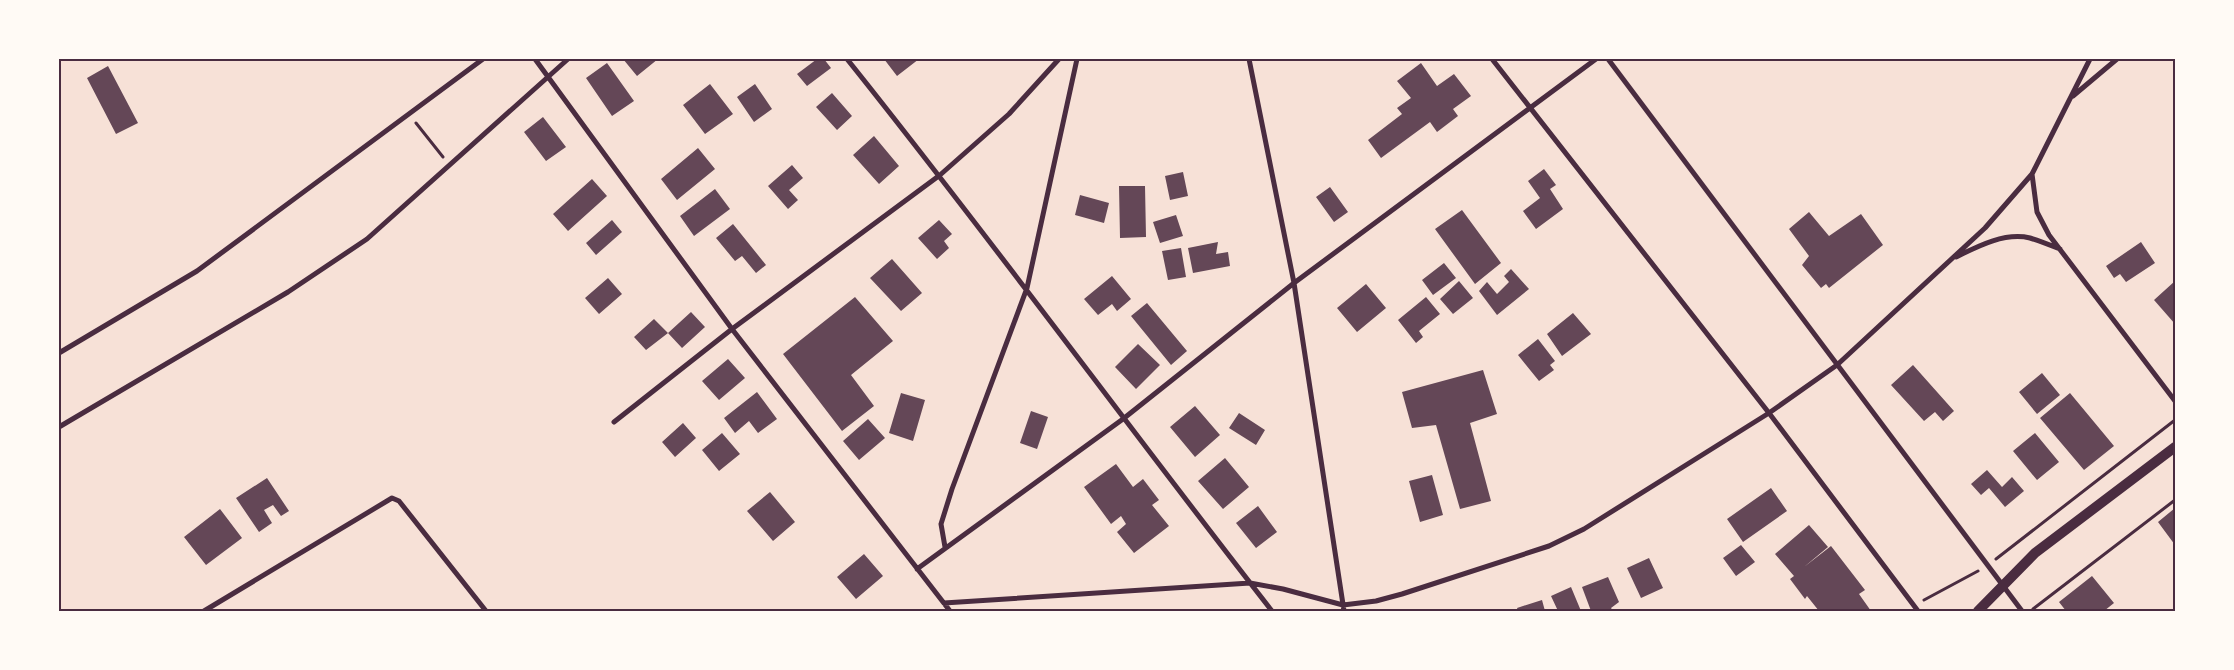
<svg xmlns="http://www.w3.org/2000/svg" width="2234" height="670" font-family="Poppins,sans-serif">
<rect width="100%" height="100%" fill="#f7e1d7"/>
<path fill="#644757" d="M623 59H658L637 76Z
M817 59H824L831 68 807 86 797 74Z
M884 59H919L897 76Z
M607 63 634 101 612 116 586 78Z
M1421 63 1437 86 1454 74 1471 96 1453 109 1458 116 1437 132 1430 122 1381 158 1368 140 1402 114 1397 108 1411 98 1397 81Z
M108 66 138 123 116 134 87 78Z
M710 84 733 114 705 134 683 105Z
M755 84 772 109 754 122 737 97Z
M832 93 852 116 837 130 816 107Z
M543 117 566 147 546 161 524 132Z
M874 136 899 166 879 184 853 155Z
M698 148 715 169 677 200 661 179Z
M792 165 803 178 789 190 798 200 788 209 768 186Z
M1544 169 1556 185 1550 189 1563 209 1536 229 1523 211 1540 198 1528 181Z
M1183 172 1188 196 1170 200 1165 176Z
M592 179 607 196 568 231 553 214Z
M1119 186H1145L1146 237 1120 238Z
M1330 187 1348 212 1334 222 1316 197Z
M715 189 730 209 694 236 680 216Z
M1080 195 1109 203 1104 223 1075 215Z
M1462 210 1501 263 1475 284 1435 229Z
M1809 212 1829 236 1861 214 1883 245 1829 288 1826 284 1821 288 1802 265 1809 256 1789 229Z
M1176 215 1183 236 1160 243 1153 222Z
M612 220 622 232 596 255 586 243Z
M939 220 952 234 944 241 949 248 937 259 918 238Z
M733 224 766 265 756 273 742 256 735 261 716 238Z
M1218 242 1216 254 1228 252 1230 266 1193 273 1188 248Z
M2141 242 2155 263 2126 282 2120 274 2114 278 2106 266Z
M1181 248 1186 277 1168 280 1162 251Z
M892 259 922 293 901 311 870 278Z
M1444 263 1456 278 1433 295 1422 280Z
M1511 269 1529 289 1497 315 1479 291 1487 282 1497 294 1509 282 1504 276Z
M1112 276 1131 299 1117 311 1112 304 1098 315 1084 299Z
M608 278 622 294 599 314 585 298Z
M1459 281 1473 298 1453 314 1440 299Z
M2175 281V324L2154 300Z
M1366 284 1386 308 1357 332 1337 308Z
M855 297 893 341 851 375 874 406 842 431 783 354Z
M1426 297 1440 314 1419 331 1423 337 1416 343 1398 320Z
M1147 303 1187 351 1171 365 1131 316Z
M691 312 705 327 682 348 668 333Z
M1573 313 1591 334 1562 356 1547 334Z
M654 319 668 333 646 350 634 337Z
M1538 339 1555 361 1550 365 1554 370 1539 381 1518 355Z
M1138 344 1160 365 1136 389 1115 367Z
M728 359 745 378 719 400 702 381Z
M1913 365 1954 411 1943 421 1935 412 1924 421 1891 385Z
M1483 370 1497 414 1470 423 1491 501 1460 509 1436 425 1412 428 1402 392Z
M2042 373 2060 395 2037 414 2019 392Z
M757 392 777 419 758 433 749 421 735 433 724 418Z
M901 393 925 400 913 441 889 433Z
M2070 393 2114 446 2084 470 2040 418Z
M1195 406 1220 435 1195 457 1170 427Z
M1031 411 1048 417 1037 449 1020 443Z
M1239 413 1265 430 1256 445 1229 428Z
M868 419 885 438 859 460 843 441Z
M683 423 696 438 675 457 662 442Z
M722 433 740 454 719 471 702 450Z
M2035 433 2059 462 2037 480 2013 451Z
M1225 458 1249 487 1223 509 1198 481Z
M1116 464 1133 487 1143 479 1159 500 1152 505 1169 526 1134 553 1117 532 1126 524 1121 516 1111 524 1084 487Z
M1987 470 2002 487 2012 477 2024 491 2005 507 1989 488 1981 495 1971 484Z
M1432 475 1443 515 1420 522 1409 481Z
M267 478 289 511 281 516 273 505 264 510 272 523 259 532 236 498Z
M1771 488 1787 511 1743 542 1727 519Z
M770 492 795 522 773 541 747 511Z
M1258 506 1277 532 1256 548 1236 523Z
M2175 508V545L2158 522Z
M220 509 242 538 206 565 184 537Z
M1809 525 1828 547 1804 567 1831 546 1865 590 1859 594 1871 611H1819L1807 596 1805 599 1790 579 1794 576 1775 554Z
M1741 545 1755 562 1736 576 1723 558Z
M864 554 883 576 856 599 837 577Z
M1649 558 1663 588 1641 598 1627 568Z
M2092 576 2114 603 2104 611H2066L2059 602Z
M1608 577 1619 602 1611 608 1613 611H1591L1582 587Z
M1571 587 1581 611H1558L1551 596Z
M1542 600 1545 611H1518L1517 608Z"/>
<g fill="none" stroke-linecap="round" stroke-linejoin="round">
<path stroke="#4a2c40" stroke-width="3" d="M416 123 443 157
M1996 559 2175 420
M1924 600 1978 571
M2033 609 2175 500"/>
<path stroke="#4a2c40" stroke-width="5" d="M535 59 732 329 950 611
M847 59C992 240 1129 428 1272 611
M1249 59 1294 283 1344 611
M1492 59 1769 413 1918 611
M1608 59 2022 611
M2073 96 2117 59
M2032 174 2037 212 2049 235 2175 401
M1956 257C1978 246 2005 232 2030 238 2040 241 2050 245 2060 249
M59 353 197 271 483 59
M614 422 732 329 940 175 1009 114 1059 59
M59 427 288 292 367 239 568 59
M945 547 941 524 952 489 1027 288 1077 59
M917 569 1123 419 1294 283 1596 59
M944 603 1250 583 1283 589 1343 605 1376 601 1402 594 1549 546 1584 529 1769 413 1837 365 1985 228 2032 174 2090 59
M204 611 392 498 399 501 486 611"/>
<path stroke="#4a2c40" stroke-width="10" d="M1978 611 2035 553 2175 447"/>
</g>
<rect width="2234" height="670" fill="none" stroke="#fffaf5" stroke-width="120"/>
<rect x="60" y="60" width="2114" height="550" fill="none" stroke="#4a2c40" stroke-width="2"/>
</svg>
